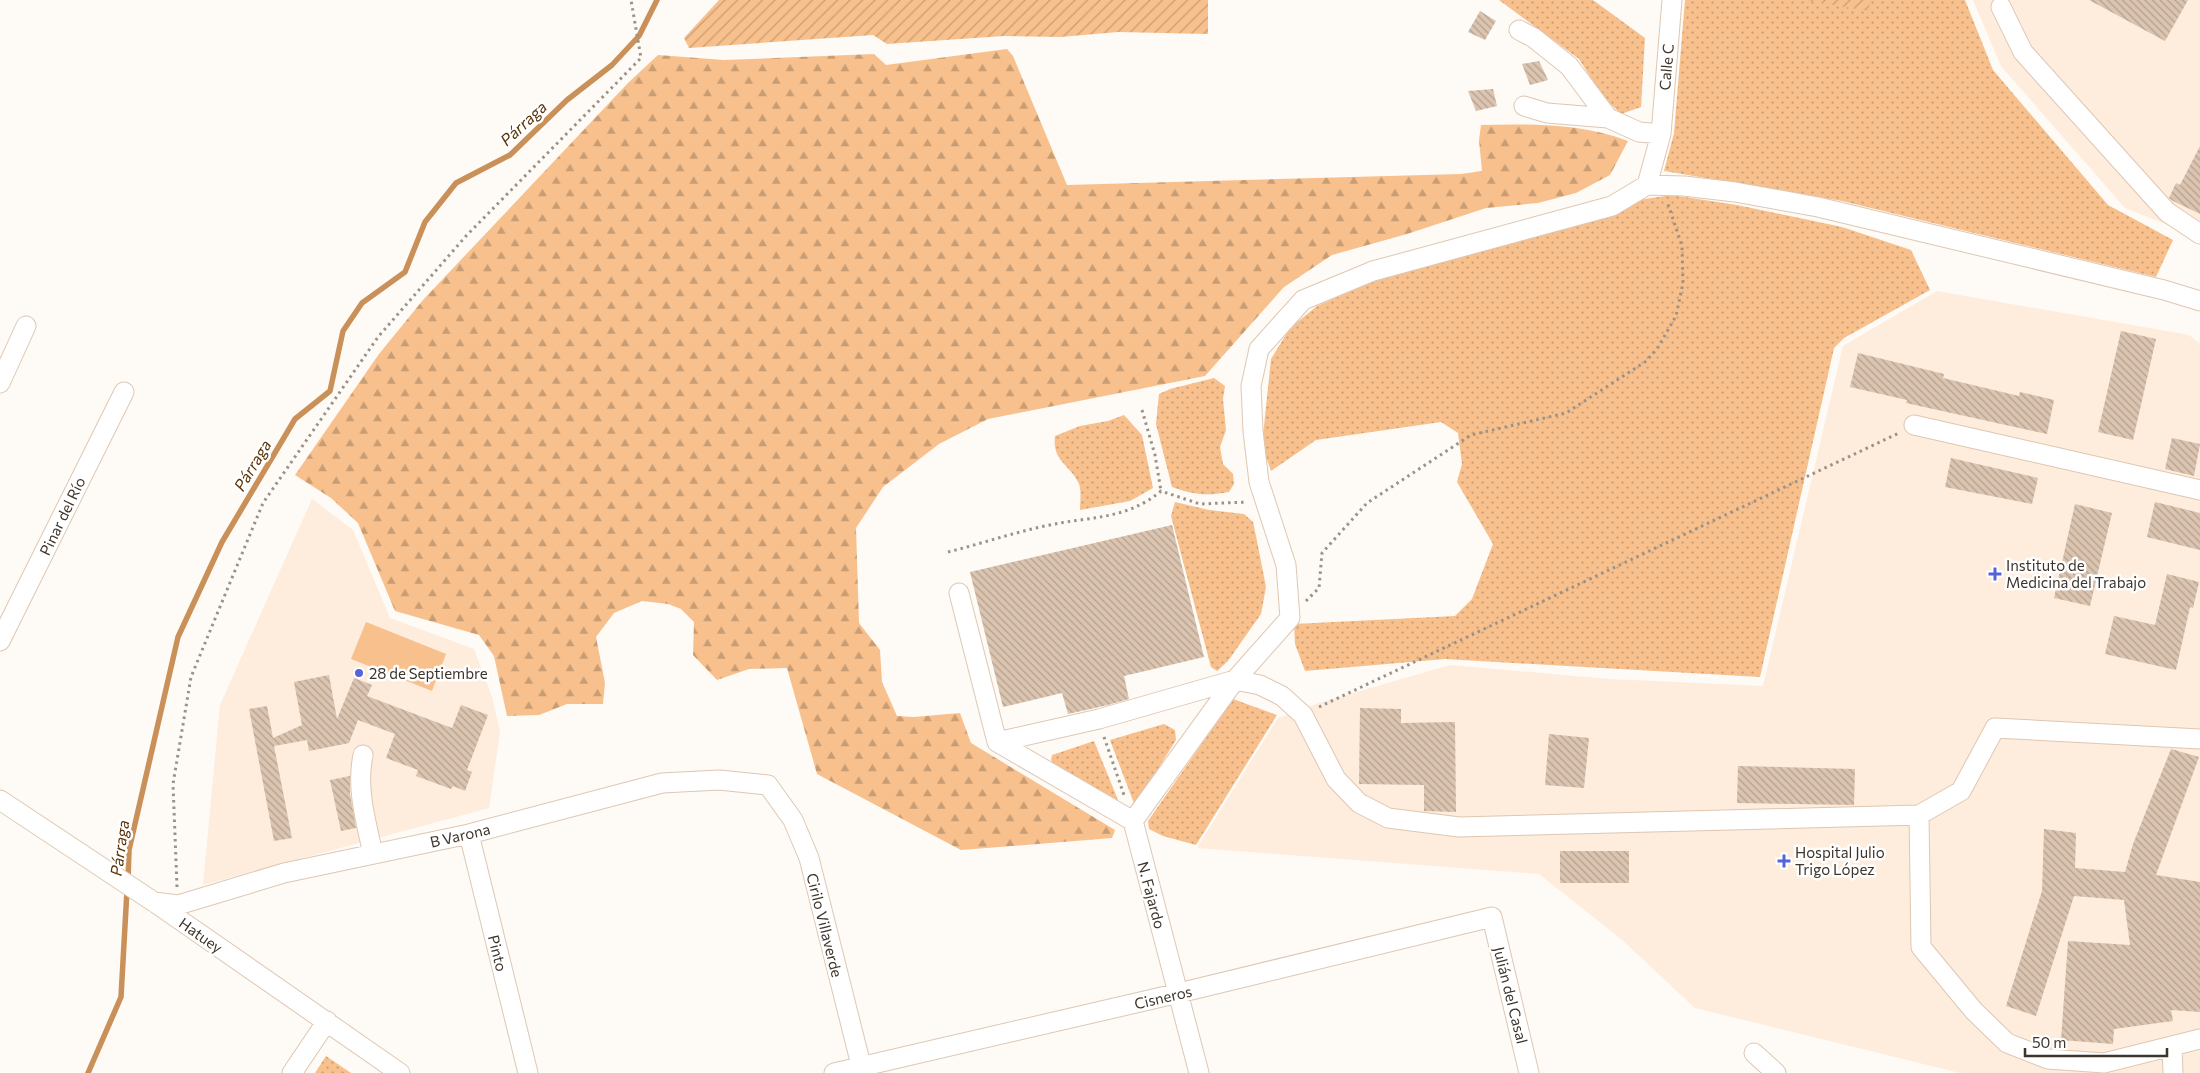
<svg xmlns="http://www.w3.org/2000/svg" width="2200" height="1073" font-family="Commissioner,sans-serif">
<defs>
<pattern id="grass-dots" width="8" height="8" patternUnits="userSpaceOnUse" patternTransform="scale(1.25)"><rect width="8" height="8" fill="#f7c08d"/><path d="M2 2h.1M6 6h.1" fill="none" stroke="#c99d73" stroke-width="1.8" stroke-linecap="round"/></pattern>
<pattern id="forest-firs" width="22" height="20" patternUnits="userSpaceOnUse" patternTransform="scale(1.25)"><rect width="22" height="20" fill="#f7c08d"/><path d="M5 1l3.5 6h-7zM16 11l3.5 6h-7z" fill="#c99d73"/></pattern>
<pattern id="garden-furrows" width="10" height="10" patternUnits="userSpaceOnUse" patternTransform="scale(1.25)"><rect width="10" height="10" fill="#f7c08d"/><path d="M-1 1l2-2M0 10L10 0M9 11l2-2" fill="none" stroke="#c99d73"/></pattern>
<pattern id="building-back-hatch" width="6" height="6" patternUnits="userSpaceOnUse" patternTransform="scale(1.25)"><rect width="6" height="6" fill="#dbc4b0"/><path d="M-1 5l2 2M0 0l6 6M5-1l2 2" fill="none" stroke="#b3a08f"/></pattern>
</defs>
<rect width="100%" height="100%" fill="#fefaf5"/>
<path fill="#feecdc" d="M1973 0H2200V238L2125 208 2001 66Z
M1937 291 2189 335 2200 344V1073H1960L1695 1008 1620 938 1539 874 1197 848 1278 718 1319 703 1450 665 1609 679 1763 686 1843 346Z
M312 499 353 530 390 618 474 649 492 697 500 732 489 808 203 885 220 705Z"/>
<path fill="url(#grass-dots)" d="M1499 0H1593L1645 38 1641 107 1621 114 1603 97 1579 59Z
M1685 0H1965L1993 70 2108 205 2173 240 2156 277 1842 201 1664 171 1674 133Z
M1672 195 1737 205 1842 227 1911 250 1930 290 1844 338 1834 348 1760 677 1445 659 1305 671 1295 644 1294 624 1455 616 1472 599 1493 544 1457 482 1462 464 1458 433 1441 422 1316 440 1271 471 1262 445 1271 359 1290 328 1317 306 1369 283 1512 240 1576 226 1610 217 1638 200Z
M1214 378 1225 386 1223 399 1226 430 1220 447 1223 464 1233 474 1234 484 1229 492C1206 496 1194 495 1172 487L1156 424 1159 394 1170 389Z
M1124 415 1142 435 1153 488 1130 501 1080 510C1080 502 1082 488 1078 482 1069 464 1052 461 1055 436L1080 426 1108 421Z
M1175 502 1209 510 1244 514 1253 522 1256 536 1266 587 1261 614 1228 661 1217 671 1211 667 1171 516Z
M1233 699 1277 715 1196 845 1163 836 1149 829 1148 821Z
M1164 724 1175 730 1176 740 1135 806 1110 740Z
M1094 741 1120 805 1057 768 1051 760 1052 755Z
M326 1056 351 1073H315Z"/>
<path fill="url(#forest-firs)" d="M1007 49 1013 56 1067 185 1461 174 1482 171 1479 140 1481 125C1532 124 1580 123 1628 141L1610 175 1576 193 1538 203 1486 208 1407 234 1332 255 1284 287 1205 376 988 419 939 444 883 487 856 528 859 623 880 650 882 682 897 716 914 717 960 713 971 743 1115 830 1112 838 961 850 817 774 787 668 749 669 717 680 693 655 694 622 681 609 668 604 642 601 614 613 596 637 605 683 603 704H567L539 715 507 716 494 656 479 635 395 611 358 523 331 498 295 475 379 354 423 300 628 83 658 55 724 60 874 54 886 65Z"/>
<path fill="url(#garden-furrows)" d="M719 0H1208V34L1118 32 1060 37 1004 36 887 44 873 35 689 48 684 38Z
M1802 0H1870L1869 11Z"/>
<path fill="#f7c08d" d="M366 622 446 654 432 691 351 659Z"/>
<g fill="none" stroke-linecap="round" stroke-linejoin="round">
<path stroke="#c9905a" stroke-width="5.5" d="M128 880 129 850 178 637 222 542 295 419 330 391 343 331 362 303 405 272 425 222 456 183 510 155 567 100 612 65 639 36 657 0
M88 1073 121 997 127 890"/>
</g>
<path fill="url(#building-back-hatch)" d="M2089 0H2188L2165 41Z
M1480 11 1496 21 1485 40 1468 32Z
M1539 61 1548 80 1530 85 1522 64Z
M1493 89 1497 106 1476 111 1468 91Z
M2200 146V214L2173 201 2169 198 2176 183 2180 185Z
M2121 331 2156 339 2133 440 2098 432Z
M1858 353 1944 374 1943 378 2019 396 2020 392 2054 400 2047 434 1906 403 1907 400 1850 387Z
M2172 438 2200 444 2194 476 2165 469Z
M1951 458 2038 478 2032 504 1945 487Z
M2155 502 2200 513V550L2147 537Z
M2075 504 2112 513 2090 606 2054 598Z
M1172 525 1204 657 1124 676 1129 699 1108 705 1068 714 1062 693 1003 707 970 572Z
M2167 574 2199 582 2193 608 2190 607 2176 670 2105 654 2114 616 2155 625Z
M329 675 337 719 354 678 372 685 367 696 452 728 461 705 488 715 467 770 472 772 465 791 453 786 451 789 416 776 418 770 386 758 395 734 358 720 349 743 309 751 307 740 274 746 292 838 274 841 249 709 267 706 273 738 302 725 294 682Z
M1360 708 1401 709V723L1455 722 1456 812 1424 811V785L1359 784Z
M1549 734 1589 738 1584 788 1545 785Z
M2171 749 2199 757 2156 875 2200 882V1012L2171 1010 2173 1021 2114 1029 2113 1044 2061 1040 2068 941 2130 945 2124 900 2074 896 2036 1016 2006 1006 2042 891 2044 829 2076 833 2075 868 2125 872 2133 844Z
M1738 766 1855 769 1854 805 1737 803Z
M350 776V794L356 828 341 831 330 780Z
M1560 851H1629V883H1560Z"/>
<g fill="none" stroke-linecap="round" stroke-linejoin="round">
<g stroke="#dec7b3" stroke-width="21">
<path id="minor" d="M2001 7 2023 52 2167 212 2200 234
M1519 30 1534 38 1569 66 1608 118 1639 132 1661 134
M1524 106 1547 113 1608 118
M1647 185 1661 134 1672 0
M0 383 26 326
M1914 425 2200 490
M959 593 997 742 1099 719 1235 680 1260 685 1282 696 1303 715 1336 779 1359 803 1388 818 1459 827 1919 815 1961 791 1995 728 2200 739
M0 641 124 392
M997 742 1133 821
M363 755C356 789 366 821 373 854
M0 800 154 902 400 1073
M1919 815 1921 947 1974 1011 2007 1043 2048 1059 2104 1063 2200 1039
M1133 821 1235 680 1290 618 1286 565 1259 482 1253 431 1251 386 1259 349 1303 300 1373 271 1612 206 1647 185 1684 186 1735 192 1818 207 2164 290 2200 301
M1133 821 1199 1073
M469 834 528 1073
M154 902 178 905 284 873 469 834 662 783 719 780 768 785 793 820 809 858 863 1073
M2172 1046 2173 1073
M1754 1053 1776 1073
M292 1073 327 1021
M834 1073 1179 993 1492 917 1529 1073"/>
</g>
<path stroke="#99928b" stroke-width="3" stroke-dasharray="2.5 4" stroke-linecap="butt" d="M1142 410 1155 455 1161 491
M948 552C980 544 1012 533 1045 526 1088 516 1125 521 1161 491L1200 504 1247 502
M1306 601 1319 588 1322 553 1367 503 1471 435 1566 413 1645 362 1657 349 1676 316 1683 283 1682 246 1668 204
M1319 707 1899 433
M1104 737 1124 795
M177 887 173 784 191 677 263 503 378 337 466 236 641 58 631 0"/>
<use href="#minor" stroke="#fff" stroke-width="19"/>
</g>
<g fill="#5364db" stroke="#fff" stroke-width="2">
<path d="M1992.5 566.5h5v5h5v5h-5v5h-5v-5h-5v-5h5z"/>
<circle cx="359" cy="673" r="5"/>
<path d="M1781.5 853.5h5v5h5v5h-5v5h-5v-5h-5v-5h5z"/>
</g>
<g text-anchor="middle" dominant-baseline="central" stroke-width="5" stroke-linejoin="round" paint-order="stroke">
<g font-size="15" fill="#3d342b" stroke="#fff">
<text transform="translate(1666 67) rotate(-85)">Calle C</text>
<text transform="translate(62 516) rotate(-64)">Pinar del Río</text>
<text transform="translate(460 835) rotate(-13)">B Varona</text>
<text transform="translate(1152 895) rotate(75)">N. Fajardo</text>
<text transform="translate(825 925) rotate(76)">Cirilo Villaverde</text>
<text transform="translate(201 935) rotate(35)">Hatuey</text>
<text transform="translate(498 953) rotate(76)">Pinto</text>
<text transform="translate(1511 995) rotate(76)">Julián del Casal</text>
<text transform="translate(1163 997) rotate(-13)">Cisneros</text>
</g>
<g font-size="15" fill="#3d342b" stroke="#fff" text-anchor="start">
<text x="2006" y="565">Instituto de<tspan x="2006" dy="17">Medicina del Trabajo</tspan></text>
<text x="369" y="673">28 de Septiembre</text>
<text x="1795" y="852">Hospital Julio<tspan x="1795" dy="17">Trigo López</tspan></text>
</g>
<g font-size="16" font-style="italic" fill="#593307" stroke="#fff">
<text transform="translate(523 123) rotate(-43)">Párraga</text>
<text transform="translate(252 465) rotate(-59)">Párraga</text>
<text transform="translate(119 848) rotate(-82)">Párraga</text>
</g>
</g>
<path d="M2025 1048v8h142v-8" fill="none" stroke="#3d342b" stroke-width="2.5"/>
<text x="2032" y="1048" font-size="15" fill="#3d342b" stroke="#ffffff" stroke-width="4" paint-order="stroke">50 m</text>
</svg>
